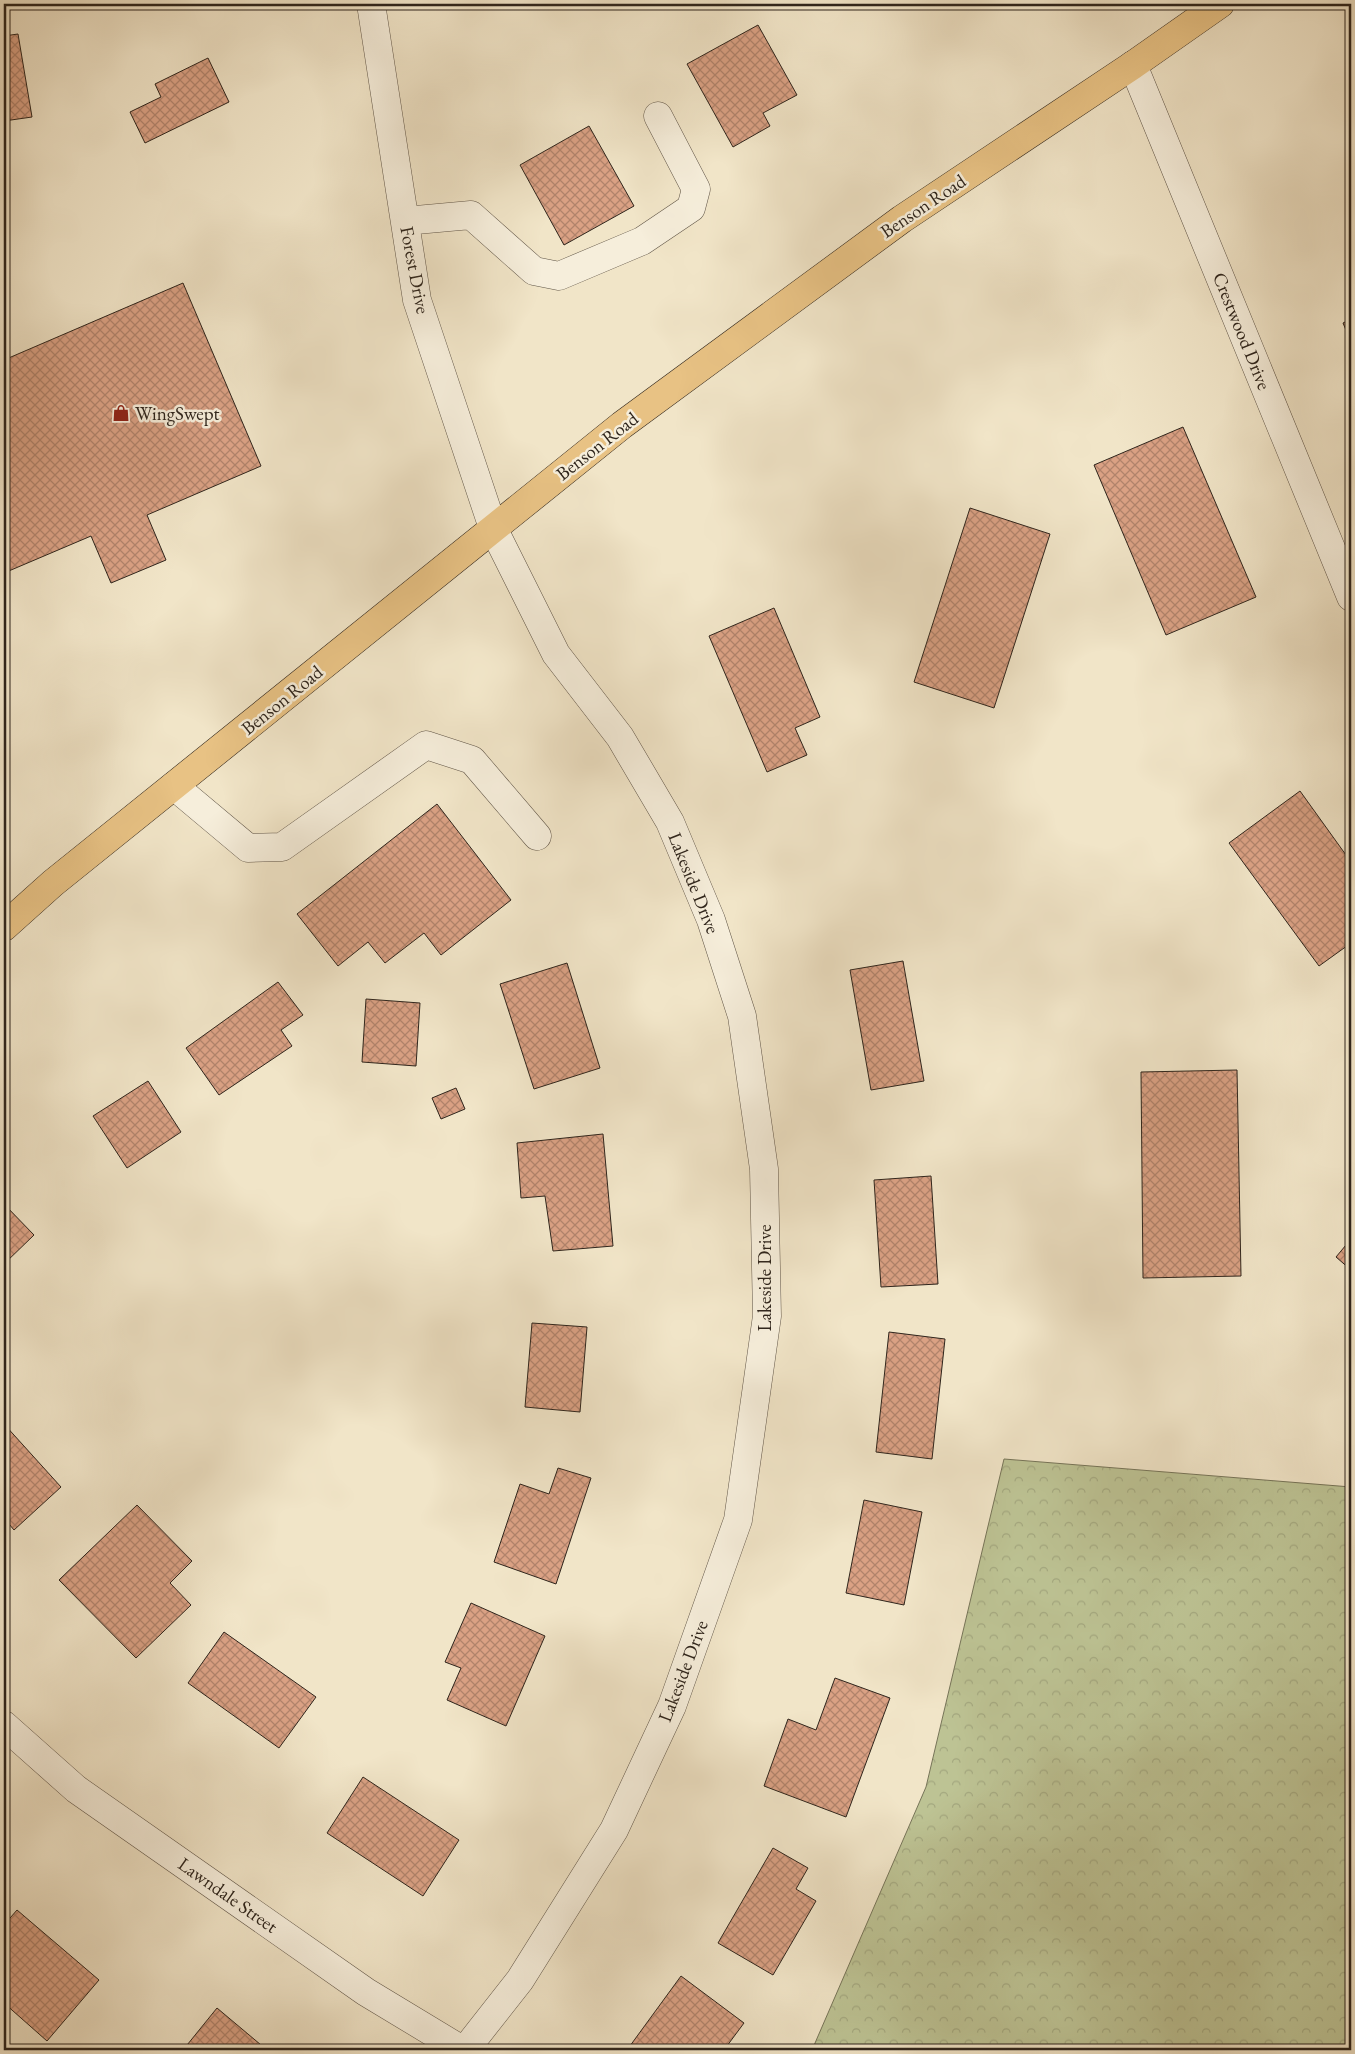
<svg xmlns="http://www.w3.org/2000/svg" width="1355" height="2054" font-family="'EB Garamond',serif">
<defs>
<pattern id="forest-crowns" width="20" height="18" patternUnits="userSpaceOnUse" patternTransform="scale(1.25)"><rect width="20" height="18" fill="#bdc394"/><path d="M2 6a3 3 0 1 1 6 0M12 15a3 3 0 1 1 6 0" fill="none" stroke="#a3a77f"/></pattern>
<pattern id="building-cross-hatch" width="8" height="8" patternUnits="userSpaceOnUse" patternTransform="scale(1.25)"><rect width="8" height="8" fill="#daa184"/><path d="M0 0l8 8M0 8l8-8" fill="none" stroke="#b1836b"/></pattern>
</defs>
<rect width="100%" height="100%" fill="#f1e5c8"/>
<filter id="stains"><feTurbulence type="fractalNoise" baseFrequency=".004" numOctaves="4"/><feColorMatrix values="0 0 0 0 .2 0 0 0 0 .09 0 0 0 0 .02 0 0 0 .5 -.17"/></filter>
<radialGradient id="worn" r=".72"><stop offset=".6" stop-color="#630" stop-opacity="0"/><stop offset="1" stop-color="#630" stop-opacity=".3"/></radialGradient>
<path fill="url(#forest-crowns)" stroke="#767458" d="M1004 1459 1351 1487V2050H812L926 1787Z"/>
<path fill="url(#building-cross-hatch)" stroke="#2f251c" d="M758 25 797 95 763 113 770 126 733 147 687 64Z
M18 34 32 117 4 121V36Z
M208 58 229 102 145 143 130 112 161 97 155 84Z
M589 126 634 206 564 245 520 165Z
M183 283 261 466 147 515 166 560 111 583 91 536 4 573V360Z
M1351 319V342L1343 323Z
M1183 427 1256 597 1166 635 1094 465Z
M970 508 1050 534 994 708 914 682Z
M774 608 820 717 795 728 807 755 767 772 709 636Z
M1300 791 1351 862V943L1319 966 1229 843Z
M437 804 511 900 441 955 424 933 385 963 368 942 338 966 297 914Z
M903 961 924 1081 871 1090 850 970Z
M567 963 600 1068 534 1089 500 984Z
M278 982 303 1015 281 1030 292 1046 219 1095 186 1048Z
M366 999 420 1003 416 1066 362 1062Z
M1237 1070 1241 1276 1143 1278 1141 1072Z
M148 1081 181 1132 127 1168 93 1116Z
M456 1088 465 1109 441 1119 432 1098Z
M603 1134 613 1246 553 1251 545 1196 521 1198 517 1143Z
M931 1176 938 1284 881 1287 874 1180Z
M4 1204 34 1235 4 1264Z
M1351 1239V1270L1336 1257Z
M532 1323 587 1327 580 1412 525 1407Z
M889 1332 945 1339 932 1459 876 1452Z
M4 1424 61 1487 14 1530 4 1518Z
M558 1468 591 1478 556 1584 494 1562 520 1484 549 1494Z
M864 1500 922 1512 904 1605 846 1593Z
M137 1505 192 1561 170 1583 191 1605 136 1658 59 1580Z
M471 1603 545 1636 506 1726 447 1700 461 1668 445 1662Z
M224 1632 316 1697 279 1748 188 1683Z
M835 1678 890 1698 846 1817 764 1786 788 1719 816 1730Z
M363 1777 459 1840 423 1896 327 1833Z
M773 1848 808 1868 796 1889 816 1901 773 1975 718 1943Z
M17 1910 99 1980 47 2041 4 2003V1925Z
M681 1976 744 2023 724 2050H627Z
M217 2008 267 2050H183Z"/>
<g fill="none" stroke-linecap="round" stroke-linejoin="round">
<g stroke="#605547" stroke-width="29">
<path id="minor" d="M371 4 417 300 493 528 556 654 620 737 670 822 711 920 742 1016 764 1169 767 1316 738 1520 672 1706 614 1830 520 1980 465 2050
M1133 65 1351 597
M405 221 471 215 534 271 559 276 642 241 691 208 696 189 658 116
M174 786 248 848 282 847 426 745 472 760 537 836
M4 1725 76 1789 366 1992 462 2050"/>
</g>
<g stroke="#2f251c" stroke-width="29">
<path id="major" d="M4 927 53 883 622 425 902 219 1133 65 1220 4"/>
</g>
<use href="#minor" stroke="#f6eedb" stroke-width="28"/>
<use href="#major" stroke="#e8c284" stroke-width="28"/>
</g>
<defs>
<g id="shop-bare" transform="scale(1.35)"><path d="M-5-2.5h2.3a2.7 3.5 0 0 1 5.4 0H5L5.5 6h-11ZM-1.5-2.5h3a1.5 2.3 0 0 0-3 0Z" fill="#8f2418" stroke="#f6eedb" stroke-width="2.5" paint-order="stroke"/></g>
</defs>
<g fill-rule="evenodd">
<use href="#shop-bare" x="121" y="413"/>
</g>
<g text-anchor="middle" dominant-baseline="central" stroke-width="5" stroke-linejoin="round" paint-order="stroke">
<g font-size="19" fill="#2f251c" stroke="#f6eedb">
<text transform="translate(923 206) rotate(-34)">Benson Road</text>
<text transform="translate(415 270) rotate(79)">Forest Drive</text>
<text transform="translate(1242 331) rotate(68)">Crestwood Drive</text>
<text transform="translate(597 446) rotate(-38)">Benson Road</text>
<text transform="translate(282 700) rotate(-39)">Benson Road</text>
<text transform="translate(694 883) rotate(68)">Lakeside Drive</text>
<text transform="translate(764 1278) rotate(-90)">Lakeside Drive</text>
<text transform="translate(683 1671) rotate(-69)">Lakeside Drive</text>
<text transform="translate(228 1895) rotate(35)">Lawndale Street</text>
</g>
<g font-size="19" fill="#2f251c" stroke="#f6eedb" text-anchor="start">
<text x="135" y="413">WingSwept</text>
</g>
</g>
<rect width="1355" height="2054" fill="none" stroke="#f1e5c8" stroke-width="20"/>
<rect x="5" y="5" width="1345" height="2044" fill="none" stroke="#2f251c" stroke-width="2.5"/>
<rect x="10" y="10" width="1335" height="2034" fill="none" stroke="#2f251c"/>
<rect width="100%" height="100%" filter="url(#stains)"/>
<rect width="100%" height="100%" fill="url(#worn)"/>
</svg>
